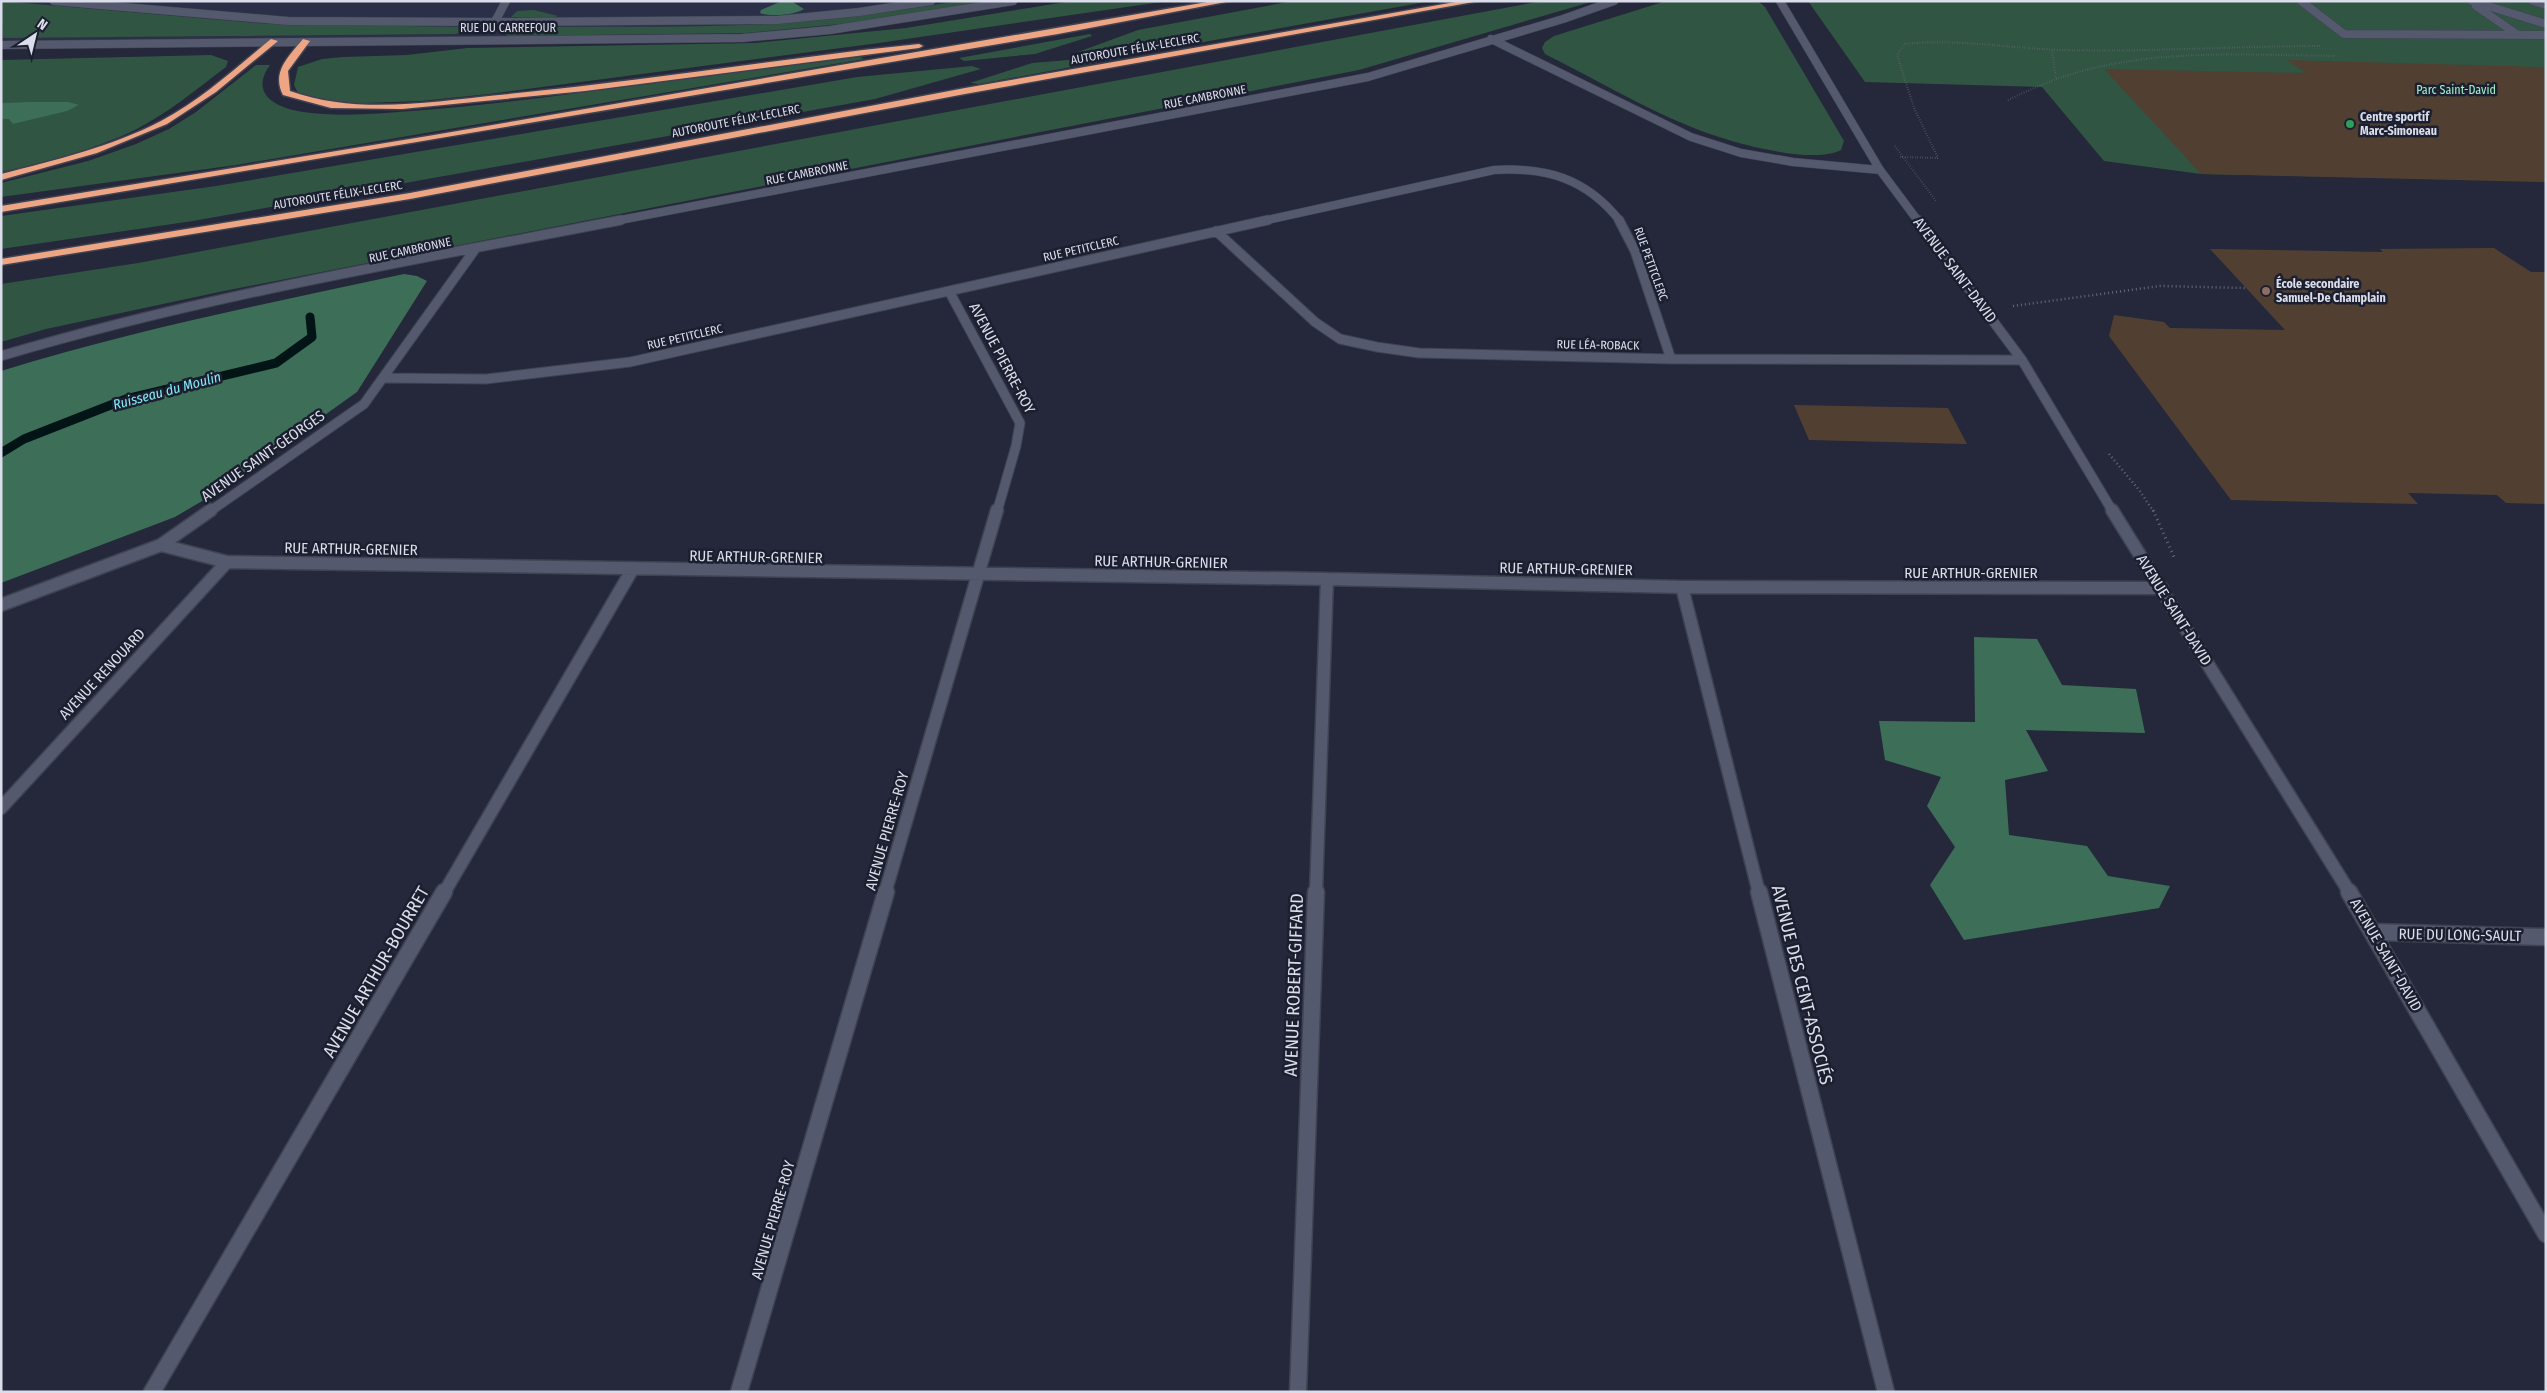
<svg xmlns="http://www.w3.org/2000/svg" width="2547" height="1393" font-family="'Fira Sans Condensed',sans-serif">
<rect width="100%" height="100%" fill="#24283a"/>
<path fill="#2b3048" d="M1 1H1013L830 30 742 38 1 45Z"/>
<path fill="#305543" d="M1 1 269 24 471 27 475 29 455 34 3 38Z
M958 1H1001L880 20 746 33 508 36 502 32 517 27C610 26 703 29 795 22 850 18 904 10 958 1Z
M1072 1H1168L879 43 489 94 420 101 365 103H332L299 95 294 85 298 67 322 59 343 57 407 55 467 48 755 43 906 28Z
M1293 1H1431L1198 43 1154 49 1078 52 1138 30Z
M1542 1H1594L1359 70 219 292 46 329 1 342V284L138 263Z
M1666 1H1758L1765 7 1844 141 1841 150C1810 166 1721 140 1689 126 1640 106 1593 78 1545 54L1542 48 1545 42 1554 36Z
M1808 1H2546V181L2201 174 2104 161 2042 87 1865 82Z
M534 10 558 16 552 18 511 17 517 11Z
M1090 34 1092 36 1035 54 964 61 959 58Z
M211 55 228 61 226 67C197 89 168 113 135 130 93 150 47 162 1 172V119L78 106 69 102 1 103V60Z
M858 56 864 59 236 165 1 197V183L88 161 136 144 169 129 196 112 256 65H270C249 94 276 108 303 112 339 117 376 114 412 111 455 108 497 103 540 98 646 84 752 70 858 56Z
M1116 56 1119 58 979 84 970 83 1032 63Z
M972 66 981 69 875 99 193 221 1 249V216L216 186 857 77Z"/>
<path fill="#3d6e57" d="M782 1H791L804 9C796 15 769 17 760 13L761 10Z
M27 102H69L79 105 67 111 13 124 9 119H1V103Z
M404 274 417 276 427 281 357 392 214 494 175 517 1 583V371C133 330 269 303 404 274Z
M1974 637 2037 639 2062 685 2136 689 2145 733 2026 730 2048 771 2005 780 2009 835 2087 846 2108 876 2170 886 2159 908 1964 940 1930 885 1955 847 1927 806 1941 777 1885 760 1879 721 1975 722Z"/>
<g fill="none" stroke-linecap="round" stroke-linejoin="round">
<path stroke="#021416" stroke-width="9" d="M1 453 24 439 126 399 276 363 312 337 310 317"/>
</g>
<path fill="#514031" d="M2287 60 2546 67V182L2201 174 2104 69 2306 73Z
M2494 248 2531 272H2546V504L2506 503 2497 495 2408 493 2418 504 2231 500 2109 336 2114 315 2164 322 2170 328 2285 330 2210 249 2383 252 2380 249Z
M1794 405 1948 408 1967 444 1809 440Z"/>
<g fill="none" stroke-linecap="round" stroke-linejoin="round">
<g stroke="#3f4251" stroke-width="9">
<path id="minor-far3" d="M54 1 288 21 495 22 777 20 859 12 931 1
M1780 1 1880 170 1918 221
M2301 1 2344 34 2546 35
M2472 1 2546 24
M2533 1 2546 5
M2476 6 2518 35
M492 27 506 1
M1491 39 1691 137 1741 153 1793 162 1880 170
M1 45 742 38 830 30 1013 1
M615 221 1368 77 1563 19 1614 1
M1263 221 1494 170C1546 167 1586 178 1620 221"/>
</g>
<g stroke="#3f4251" stroke-width="11">
<path id="minor-far2" d="M1619 220 1635 251 1671 359
M1918 220 2022 360 2113 512
M1216 231 1315 322 1340 339 1377 347 1419 353 1671 359 2022 360
M949 291 1020 423 1016 446 997 512
M1 356C203 296 414 260 621 220
M385 378 486 379 630 362 1268 220
M209 512 364 404 476 248"/>
</g>
<g stroke="#3f4251" stroke-width="15">
<path id="minor-far1" d="M2112 510 2350 893
M161 545 227 562 1327 579 1682 587 2162 588
M1682 587 1759 893
M1 605 161 545 211 510
M1 808 227 562
M444 893 632 570
M885 893 997 510
M1316 893 1327 579"/>
</g>
<g stroke="#3f4251" stroke-width="19">
<path id="minor" d="M1759 892 1886 1392
M2349 892 2546 1234
M2374 932 2546 937
M152 1392 444 892
M739 1392 886 892
M1298 1392 1316 892"/>
</g>
<g stroke="#3f4251" stroke-width="3">
<path id="highway" d="M1213 1H1231L1058 34 1 212V206L434 135Z
M1461 1H1479L965 94 410 199 1 265V259L410 193 965 88Z
M271 39 278 41 216 92 167 124 97 153 1 180V174C55 160 111 147 161 121 201 100 236 68 271 39Z
M303 39 310 41 288 71 290 91C357 115 430 102 499 95 621 83 742 65 863 50L919 44 923 46 919 48 585 91 402 109 331 108 283 95C271 72 289 56 303 39Z"/>
</g>
<path stroke="#666979" stroke-width="2" stroke-dasharray="0.5 2" stroke-linecap="butt" d="M2052 50 2056 79
M2008 100C2033 88 2058 77 2086 70 2166 49 2253 55 2335 56
M1895 146 1936 201
M1900 157 1938 158 1914 108 1897 55 1905 44C1959 38 2011 49 2065 50 2150 52 2235 46 2320 46"/>
<path stroke="#666979" stroke-width="2.5" stroke-dasharray="1 3" stroke-linecap="butt" d="M2013 306 2160 286 2246 288
M2109 454 2139 490 2154 512"/>
<path stroke="#666979" stroke-width="3" stroke-dasharray="1 4" stroke-linecap="butt" d="M2153 510 2174 557"/>
<use href="#minor-far3" stroke="#54596d" stroke-width="8"/>
<use href="#minor-far2" stroke="#54596d" stroke-width="9"/>
<use href="#minor-far1" stroke="#54596d" stroke-width="12"/>
<use href="#minor" stroke="#54596d" stroke-width="16"/>
<use href="#highway" fill="#eea584" fill-rule="evenodd"/>
</g>
<circle fill="#2e9e5b" stroke="#1b1f30" stroke-width="2" cx="2350" cy="124" r="5"/>
<circle fill="#8d6e63" stroke="#1b1f30" stroke-width="2" cx="2266" cy="291" r="5"/>
<g text-anchor="middle" dominant-baseline="central" stroke-width="5" stroke-linejoin="round" paint-order="stroke">
<g font-size="12" fill="#dbdeea" stroke="#1b1f30">
<text x="508" y="28">RUE DU CARREFOUR</text>
<text transform="translate(1135 49) rotate(-10)">AUTOROUTE FÉLIX-LECLERC</text>
<text transform="translate(1205 97) rotate(-11)">RUE CAMBRONNE</text>
<text transform="translate(736 121) rotate(-11)">AUTOROUTE FÉLIX-LECLERC</text>
<text transform="translate(807 173) rotate(-11)">RUE CAMBRONNE</text>
<text transform="translate(338 195) rotate(-9)">AUTOROUTE FÉLIX-LECLERC</text>
<text transform="translate(1081 249) rotate(-13)">RUE PETITCLERC</text>
<text transform="translate(410 250) rotate(-12)">RUE CAMBRONNE</text>
<text transform="translate(1651 264) rotate(70)">RUE PETITCLERC</text>
<text transform="translate(685 337) rotate(-13)">RUE PETITCLERC</text>
<text transform="translate(1598 345) rotate(1)">RUE LÉA-ROBACK</text>
</g>
<g font-size="12" fill="#a1f1ca" stroke="#1b1f30">
<text x="2456" y="90">Parc Saint-David</text>
</g>
<g font-size="12" font-weight="bold" fill="#dbdeea" stroke="#1b1f30" text-anchor="start">
<text x="2360" y="117">Centre sportif<tspan x="2360" dy="14">Marc-Simoneau</tspan></text>
<text x="2276" y="284">École secondaire<tspan x="2276" dy="14">Samuel-De Champlain</tspan></text>
</g>
<g font-size="14" font-style="italic" fill="#86ebf8" stroke="#1b1f30">
<text transform="translate(167 391) rotate(-15)">Ruisseau du Moulin</text>
</g>
<g font-size="15" fill="#dbdeea" stroke="#1b1f30">
<text transform="translate(1955 270) rotate(53)">AVENUE SAINT-DAVID</text>
<text transform="translate(1002 358) rotate(62)">AVENUE PIERRE-ROY</text>
<text transform="translate(263 456) rotate(-35)">AVENUE SAINT-GEORGES</text>
<text transform="translate(351 549) rotate(1)">RUE ARTHUR-GRENIER</text>
<text transform="translate(756 557) rotate(1)">RUE ARTHUR-GRENIER</text>
<text transform="translate(1161 562) rotate(1)">RUE ARTHUR-GRENIER</text>
<text transform="translate(1566 569) rotate(1)">RUE ARTHUR-GRENIER</text>
<text x="1971" y="573">RUE ARTHUR-GRENIER</text>
<text transform="translate(2174 610) rotate(58)">AVENUE SAINT-DAVID</text>
<text transform="translate(102 674) rotate(-47)">AVENUE RENOUARD</text>
<text transform="translate(887 831) rotate(-74)">AVENUE PIERRE-ROY</text>
<text transform="translate(2460 935) rotate(1)">RUE DU LONG-SAULT</text>
<text transform="translate(2386 955) rotate(60)">AVENUE SAINT-DAVID</text>
<text transform="translate(773 1220) rotate(-74)">AVENUE PIERRE-ROY</text>
</g>
<g font-size="18" fill="#dbdeea" stroke="#1b1f30">
<text transform="translate(376 972) rotate(-60)">AVENUE ARTHUR-BOURRET</text>
<text transform="translate(1294 985) rotate(-88)">AVENUE ROBERT-GIFFARD</text>
<text transform="translate(1802 985) rotate(76)">AVENUE DES CENT-ASSOCIÉS</text>
</g>
</g>
<rect width="2547" height="1393" fill="none" stroke="#dbdeea" stroke-width="5"/>
<g transform="translate(35 35) rotate(35)" stroke="#1b1f30" stroke-width="4" paint-order="stroke">
<path d="M0-4L9 19L0 12L-9 19Z" fill="#dbdeea"/>
<text y="-8" font-size="14" font-weight="bold" text-anchor="middle" fill="#dbdeea">N</text>
</g>
</svg>
